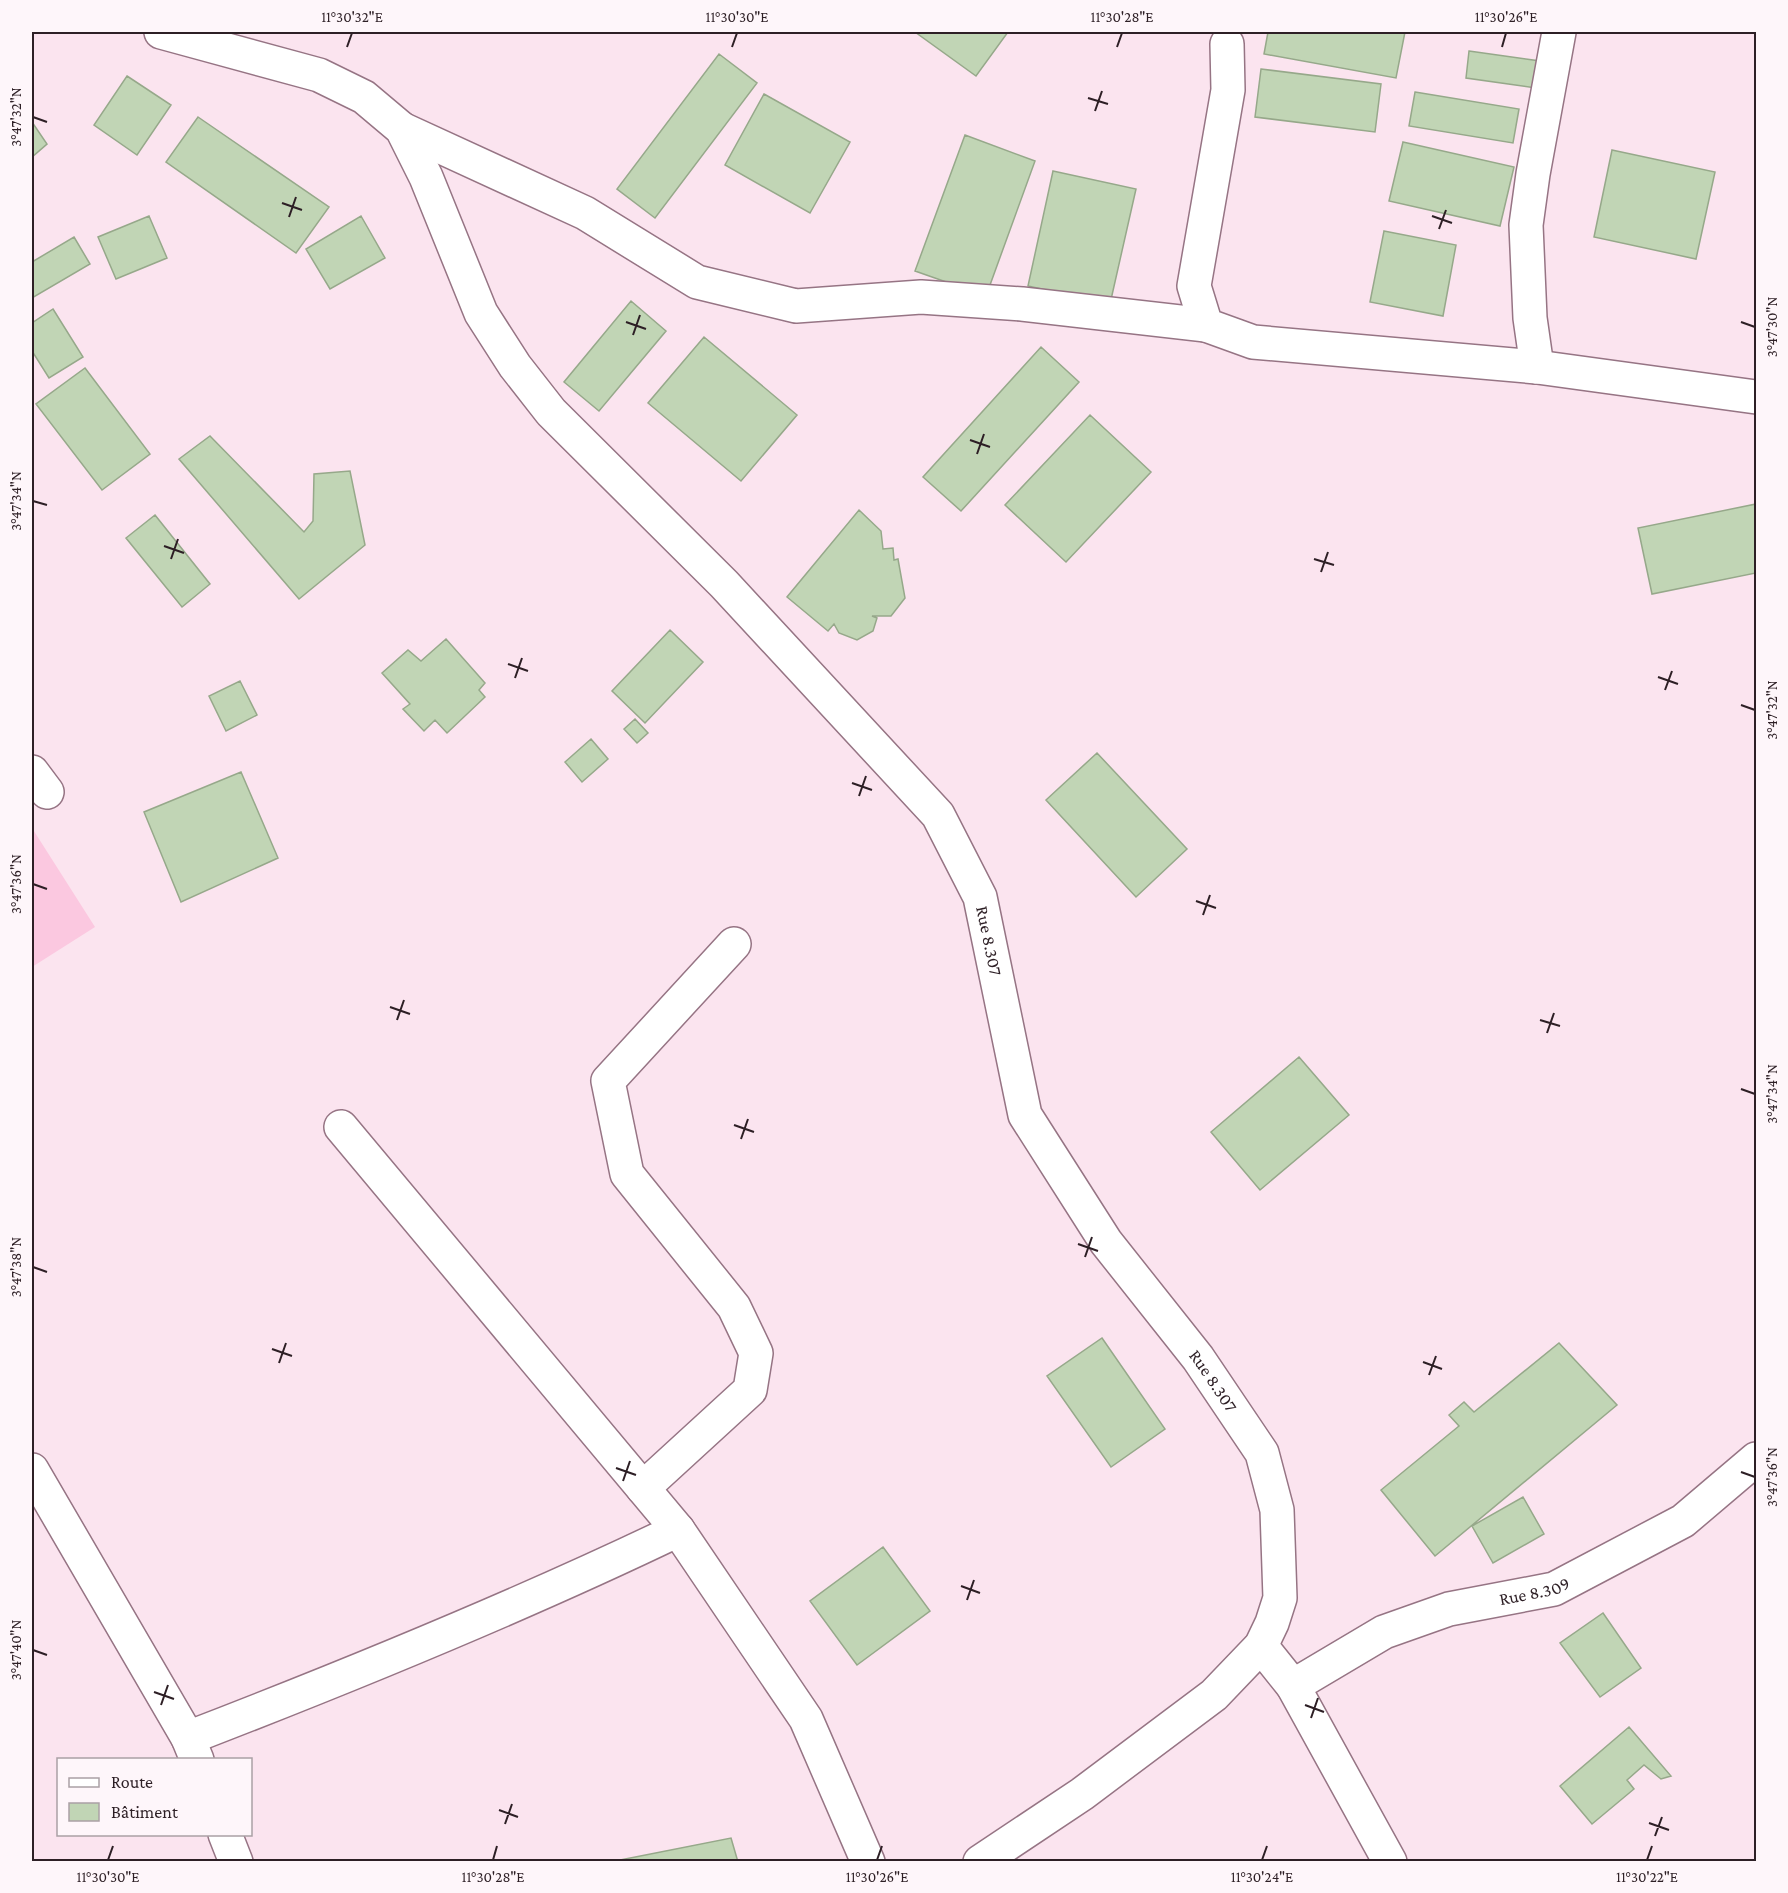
<svg xmlns="http://www.w3.org/2000/svg" width="1788" height="1893" font-family="'Crimson Pro',serif">
<rect width="100%" height="100%" fill="#fbe4ef"/>
<path fill="#fbc8e0" d="M32 828 95 927 32 967Z"/>
<path fill="#c1d5b5" stroke="#96a88a" stroke-width="1.5" d="M915 32H1008L976 76Z
M1268 32H1405L1396 78 1264 54Z
M1469 51 1540 61 1536 88 1466 78Z
M719 54 757 83 655 218 617 189Z
M1261 69 1381 84 1375 132 1255 117Z
M127 76 171 105 137 155 94 125Z
M1415 92 1519 109 1513 143 1409 126Z
M764 94 850 142 810 213 725 165Z
M198 117 329 207 296 253 166 162Z
M32 122 47 144 32 157Z
M965 135 1035 161 986 296 915 271Z
M1403 142 1514 167 1500 226 1389 201Z
M1612 150 1715 172 1696 259 1594 237Z
M1053 171 1136 189 1110 304 1028 286Z
M149 216 167 258 116 279 98 237Z
M361 216 385 258 330 289 306 249Z
M1384 231 1456 245 1443 316 1370 302Z
M74 237 90 264 32 298V262Z
M631 301 666 331 599 411 564 382Z
M53 309 83 357 49 378 32 351V323Z
M704 337 797 415 741 481 648 403Z
M1041 347 1079 382 961 511 923 477Z
M85 368 150 454 102 490 36 404Z
M1090 415 1151 472 1066 562 1005 505Z
M210 436 304 532 313 521 314 474 350 471 365 545 299 599 179 459Z
M1756 504V573L1652 594 1638 528Z
M859 510 881 531 883 549 893 548 894 560 898 559 905 598 891 616H872L877 618 873 631 857 640 839 633 834 624 828 631 787 597Z
M155 515 210 584 182 607 126 538Z
M670 630 703 662 645 723 612 691Z
M446 639 485 683 479 690 485 697 447 733 435 720 424 731 403 709 410 704 382 673 408 650 421 661Z
M240 681 257 715 226 731 209 696Z
M635 719 648 733 637 743 624 729Z
M591 739 608 759 582 782 565 762Z
M1097 753 1187 849 1136 897 1046 800Z
M241 772 278 858 181 902 144 812Z
M1299 1057 1349 1115 1260 1190 1211 1132Z
M1102 1338 1165 1429 1111 1467 1047 1376Z
M1559 1343 1617 1405 1435 1556 1381 1490 1459 1426 1449 1415 1464 1402 1474 1412Z
M1523 1497 1544 1534 1493 1563 1472 1526Z
M883 1547 930 1611 857 1665 810 1601Z
M1603 1613 1641 1668 1600 1697 1560 1643Z
M1629 1727 1671 1776 1661 1779 1644 1765 1627 1780 1634 1789 1592 1824 1560 1786Z
M731 1838 738 1862H610Z"/>
<g fill="none" stroke-linecap="round" stroke-linejoin="round">
<g stroke="#967484" stroke-width="36">
<g id="minor">
<path id="s1" d="M161 32 319 75 364 97 402 129 426 177 481 313 515 366 551 412 724 584 938 815 980 897 1025 1115 1106 1242 1198 1358 1262 1453 1277 1510 1280 1598 1272 1623 1261 1646 1214 1695 1082 1794 980 1862"/>
<path d="M1227 44 1228 90 1194 286 1206 325 1253 342 1537 367 1756 397"/>
<path d="M402 129 585 213 697 282 796 306 921 297 1022 304 1206 325"/>
<path d="M1537 367 1530 318 1526 225 1533 174 1559 32"/>
<path d="M32 772 47 792"/>
<path d="M341 1127 678 1530 806 1719 868 1862"/>
<path d="M32 1470 188 1738 197 1760"/>
<path d="M643 1488 750 1390 756 1353 734 1307 627 1174 608 1081 734 944"/>
<path d="M1261 1646 1293 1686 1390 1862"/>
<path id="s2" d="M1293 1686 1384 1632 1449 1609 1554 1589 1683 1521 1756 1459"/>
<path d="M188 1738C354 1674 518 1607 678 1530"/>
<path d="M225 1834 236 1862"/>
</g>
</g>
<use href="#minor" stroke="#fff" stroke-width="33"/>
</g>
<path fill="none" stroke="#2d1f25" stroke-width="2" d="M347 47 352 33M732 47 737 33M1117 47 1122 33M1502 47 1506 33M1088 98 1108 104M1095 111 1102 91M33 117 47 122M282 203 302 210M1432 216 1452 223M289 217 296 197M1439 229 1446 210M626 322 646 329M1741 322 1755 327M633 335 640 315M970 440 990 447M977 454 984 434M33 501 47 505M164 546 184 553M171 559 178 539M1314 559 1334 565M1321 572 1328 552M508 664 528 671M1658 677 1678 684M515 678 522 658M1665 690 1672 671M1741 705 1755 710M852 783 872 790M859 796 866 776M33 884 47 889M1196 901 1216 908M1203 915 1210 895M390 1007 410 1014M397 1020 404 1000M1540 1020 1560 1026M1547 1033 1554 1013M1741 1089 1755 1094M734 1125 754 1132M741 1139 748 1119M1078 1244 1098 1251M1085 1257 1092 1237M33 1267 47 1272M272 1349 292 1356M1423 1362 1442 1369M279 1363 286 1343M1429 1375 1436 1356M616 1468 636 1475M1741 1472 1755 1477M623 1481 630 1461M961 1586 980 1593M967 1600 974 1580M33 1650 47 1655M154 1692 174 1699M161 1705 168 1685M1305 1705 1324 1712M1311 1718 1318 1698M499 1810 518 1817M1649 1823 1669 1830M505 1824 512 1804M1655 1836 1662 1817M108 1860 113 1846M493 1860 497 1846M877 1860 882 1846M1262 1860 1267 1846M1647 1860 1652 1846"/>
<g text-anchor="middle" dominant-baseline="central" stroke-width="4.5" stroke-linejoin="round" paint-order="stroke">
<g font-size="18" fill="#2d1f25" stroke="#fef6fa">
<text stroke="none"><textPath href="#s1" startOffset="1281">Rue 8.307</textPath></text>
<text stroke="none"><textPath href="#s1" startOffset="1785">Rue 8.307</textPath></text>
<text stroke="none"><textPath href="#s2" startOffset="262">Rue 8.309</textPath></text>
</g>
</g>
<rect width="1788" height="1893" fill="none" stroke="#fef6fa" stroke-width="66"/>
<rect x="57" y="1758" width="195" height="78" fill="#fef6fa" stroke="#aaa0a5" stroke-width="1.5"/>
<rect x="69" y="1778" width="30" height="9" fill="#ffffff" stroke="#aaa0a5" stroke-width="1.5"/>
<text x="111" y="1788" font-size="18" fill="#2d1f25">Route</text>
<rect x="69" y="1803" width="30" height="18" fill="#c1d5b5" stroke="#aaa0a5" stroke-width="1.5"/>
<text x="111" y="1818" font-size="18" fill="#2d1f25">Bâtiment</text>
<rect x="33" y="33" width="1722" height="1827" fill="none" stroke="#2d1f25" stroke-width="2"/>
<g font-size="15" text-anchor="middle" fill="#2d1f25">
<text x="352" y="22">11°30'32"E</text>
<text x="737" y="22">11°30'30"E</text>
<text x="1122" y="22">11°30'28"E</text>
<text x="1506" y="22">11°30'26"E</text>
<text transform="translate(16 117) rotate(-90)" y="5">3°47'32"N</text>
<text transform="translate(1772 327) rotate(-90)" y="5">3°47'30"N</text>
<text transform="translate(16 501) rotate(-90)" y="5">3°47'34"N</text>
<text transform="translate(1772 710) rotate(-90)" y="5">3°47'32"N</text>
<text transform="translate(16 884) rotate(-90)" y="5">3°47'36"N</text>
<text transform="translate(1772 1094) rotate(-90)" y="5">3°47'34"N</text>
<text transform="translate(16 1267) rotate(-90)" y="5">3°47'38"N</text>
<text transform="translate(1772 1477) rotate(-90)" y="5">3°47'36"N</text>
<text transform="translate(16 1650) rotate(-90)" y="5">3°47'40"N</text>
<text x="108" y="1882">11°30'30"E</text>
<text x="493" y="1882">11°30'28"E</text>
<text x="877" y="1882">11°30'26"E</text>
<text x="1262" y="1882">11°30'24"E</text>
<text x="1647" y="1882">11°30'22"E</text>
</g>
</svg>
